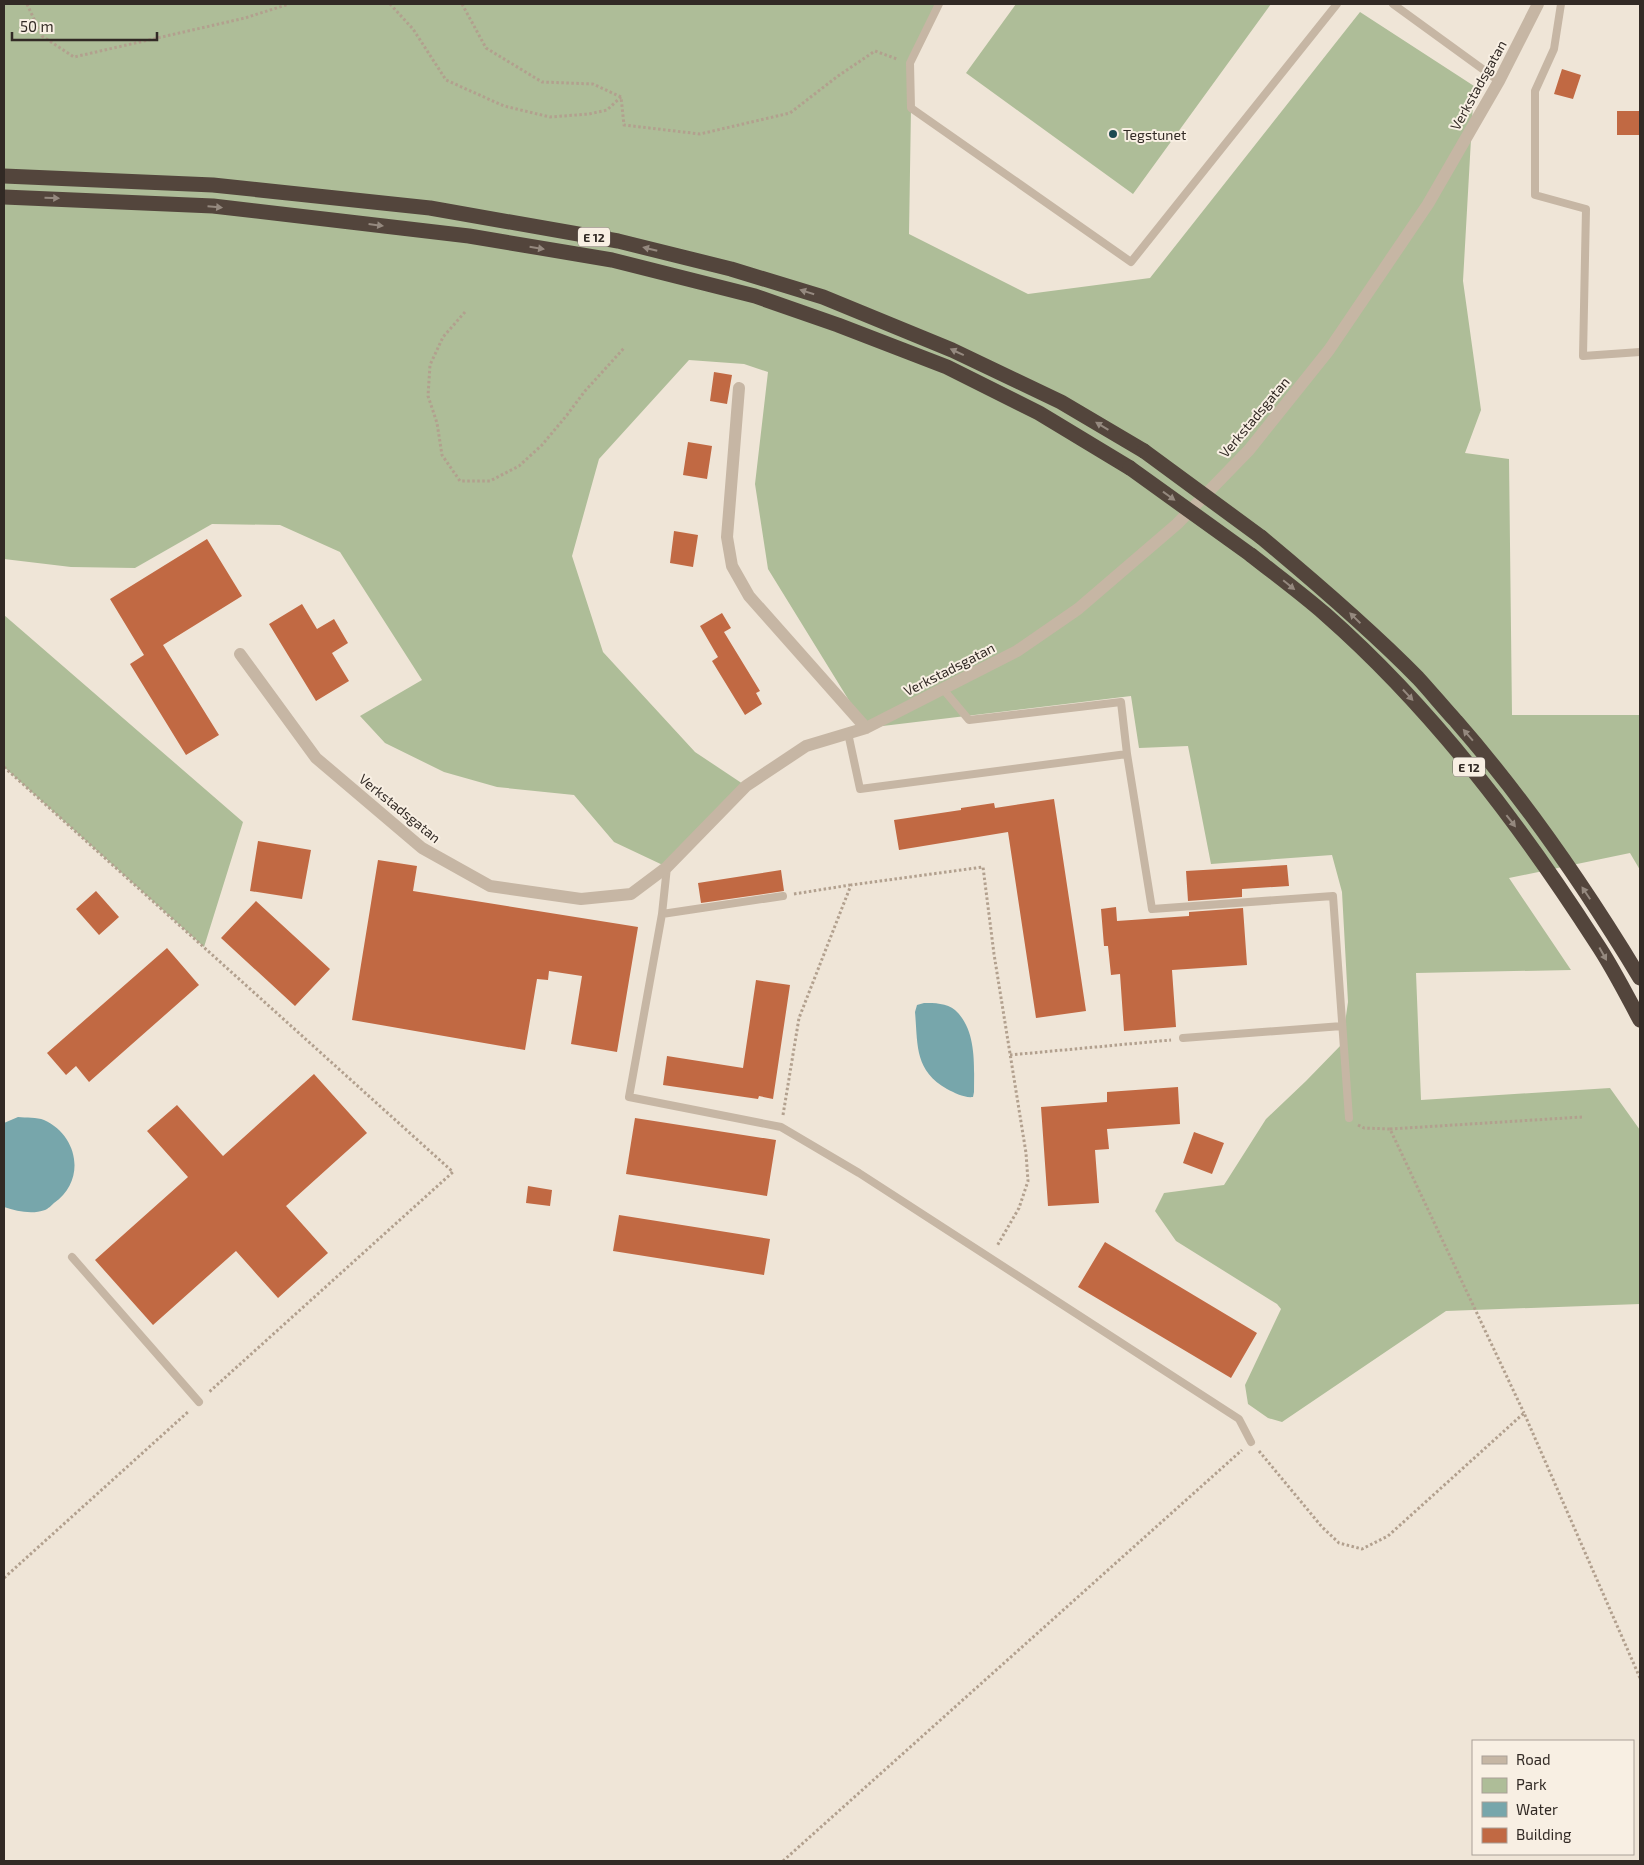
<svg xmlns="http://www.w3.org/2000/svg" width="1644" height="1865" font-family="'Exo 2',sans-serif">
<rect width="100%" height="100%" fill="#efe5d7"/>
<path fill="#aebd98" d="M4 4H939L910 63 911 108 909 234 1028 294 1150 278 1360 12 1474 86 1463 281 1481 410 1465 453 1509 459 1512 715H1640V870L1630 853 1509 878 1571 970 1416 973 1421 1100 1610 1088 1640 1130V1304L1446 1311 1282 1422 1268 1418 1248 1404 1245 1385 1281 1309 1277 1304 1176 1241 1155 1211 1164 1193 1224 1185 1266 1119 1306 1081 1342 1044 1348 1002 1342 892 1332 855 1211 864 1188 746 1139 748 1131 696 866 728 768 569 755 484 768 372 744 364 689 360 599 459 572 556 603 652 695 752 746 786 667 867 614 842 574 795 497 787 444 772 385 743 360 716 422 680 340 552 280 525 212 524 135 568 71 567 4 559Z
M1016 4H1271L1133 194 966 73Z
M4 615 243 822 204 947 4 767Z"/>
<path fill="#77a6ab" d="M924 1003C934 1003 947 1003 955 1010 977 1030 974 1065 974 1092L973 1097C964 1098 955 1093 947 1089 914 1070 918 1045 915 1012L917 1005Z
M18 1117C26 1118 37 1117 44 1120 79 1136 86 1181 54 1203 52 1205 48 1209 45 1210 31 1215 17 1211 4 1207V1123Z"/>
<path fill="#c16943" d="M1562 69 1581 75 1573 99 1554 94Z
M1617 111H1640V135H1617Z
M714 372 732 375 727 404 710 401Z
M688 442 712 446 707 479 683 475Z
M674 531 698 535 693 567 670 563Z
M207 539 242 596 163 645 219 735 186 755 130 664 144 655 110 599Z
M302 604 317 629 334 619 348 643 332 653 349 681 316 701 269 624Z
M722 613 731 628 724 632 760 691 756 693 762 704 745 715 712 661 718 657 700 626Z
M1054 799 1086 1011 1036 1018 1008 832 899 850 894 820 961 810V808L994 803 995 808Z
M258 841 311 850 302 899 250 891Z
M378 860 417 866 413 891 638 927 617 1052 571 1044 582 976 549 971 548 980 537 979 525 1050 352 1020Z
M1287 865 1289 886 1242 889V897L1188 901 1186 871Z
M781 870 784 891 701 903 698 883Z
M96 891 119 917 99 935 76 909Z
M256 901 330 969 295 1006 221 938Z
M1116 907 1117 921 1189 916V912L1243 908 1247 965 1172 970 1176 1027 1124 1031 1120 974 1111 975 1108 946H1104L1101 909Z
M167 948 199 985 89 1082 76 1066 66 1075 47 1053Z
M756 980 790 985 773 1099 759 1096 758 1099 663 1085 667 1056 743 1068Z
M314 1074 367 1133 286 1206 328 1253 278 1298 236 1251 153 1325 95 1260 188 1177 147 1131 177 1105 223 1156Z
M1178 1087 1180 1124 1107 1129 1109 1149 1095 1150 1099 1203 1048 1206 1041 1107 1107 1102V1092Z
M635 1118 776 1140 767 1196 626 1174Z
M1194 1132 1224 1143 1212 1174 1183 1163Z
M528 1186 552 1190 550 1206 526 1203Z
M619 1215 770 1239 764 1275 613 1251Z
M1105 1242 1257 1333 1231 1378 1078 1287Z"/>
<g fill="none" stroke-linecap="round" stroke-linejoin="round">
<path stroke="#b2a08e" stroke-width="3" stroke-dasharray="2.5 2.5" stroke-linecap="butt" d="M27 4 42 36 74 57 245 18 289 4
M390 4 413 29 446 80 504 106 550 117 589 114 607 110 621 97
M462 4 486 48 542 82 593 84 621 97 624 125 700 134 790 113 838 76 875 51 897 59
M465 312 443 337 430 365 428 396 437 423 442 455 460 481H490L519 466 542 445 567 415 585 391 625 347
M4 767 453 1172 208 1393
M794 894 850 885
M1010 1055 1171 1040
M783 1115 799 1018 851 885 983 867 994 954 1026 1153 1028 1181 1019 1208 997 1246
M1358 1125 1364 1128 1390 1129 1524 1413
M1390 1129 1582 1117
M1259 1451 1322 1527 1339 1543 1362 1549 1388 1536 1524 1413 1640 1678
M4 1578 189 1411
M783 1861 1242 1450"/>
<path stroke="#c6b6a4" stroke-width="8" d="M939 4 910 63 911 108 1131 262 1337 4
M1393 4 1499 81
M1561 4 1554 49 1535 91V195L1586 209 1583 356 1640 352
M848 733 860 789 1127 754 1121 702 969 720 943 689
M1127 754 1152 909 1333 896 1349 1118
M667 867 662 914 629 1097 781 1127 859 1173 1239 1419 1251 1442
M662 914 783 896
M1183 1038 1342 1026
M72 1257 199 1402"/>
<path stroke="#c6b6a4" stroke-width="12" d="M739 388 727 537 732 566 749 596 866 728
M240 654 316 758 422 848 490 886 581 899 631 894 667 867 746 786 806 746 866 728 1017 651 1078 609 1177 524 1249 450 1329 350 1428 204 1499 81 1538 4"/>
<path stroke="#53453c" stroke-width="15" d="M4 176 213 185 430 208 618 241 731 269 823 297 952 350 1061 402 1144 451
M4 197 213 206 469 236 612 260 755 296 838 325 947 367 1039 413 1130 468
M1261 537C1315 582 1369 628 1418 678 1431 692 1443 707 1456 721 1526 801 1585 887 1640 978
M1251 555C1275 574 1301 593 1325 614 1432 708 1520 824 1597 944 1613 968 1626 994 1640 1020"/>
<path stroke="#53453c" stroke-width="15" d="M1144 451 1261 537
M1130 468 1251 555"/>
</g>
<defs><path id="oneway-solid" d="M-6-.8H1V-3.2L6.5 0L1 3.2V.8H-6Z" transform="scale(1.25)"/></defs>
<g fill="#95897f">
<use href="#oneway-solid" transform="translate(52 198) rotate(2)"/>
<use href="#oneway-solid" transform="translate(215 207) rotate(5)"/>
<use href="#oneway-solid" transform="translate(376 225) rotate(7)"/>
<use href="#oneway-solid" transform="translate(537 248) rotate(9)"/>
<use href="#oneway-solid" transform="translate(650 249) rotate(-166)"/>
<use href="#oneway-solid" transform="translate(807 292) rotate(-163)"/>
<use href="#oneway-solid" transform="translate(957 352) rotate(-155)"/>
<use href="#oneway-solid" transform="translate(1102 426) rotate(-149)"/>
<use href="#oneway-solid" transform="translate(1169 496) rotate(36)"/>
<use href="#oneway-solid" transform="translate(1289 585) rotate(39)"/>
<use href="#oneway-solid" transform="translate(1355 618) rotate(-136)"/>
<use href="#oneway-solid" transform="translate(1408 695) rotate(47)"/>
<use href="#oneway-solid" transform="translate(1468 735) rotate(-131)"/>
<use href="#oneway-solid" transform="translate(1511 821) rotate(52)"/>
<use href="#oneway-solid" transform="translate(1586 893) rotate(-124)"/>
<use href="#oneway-solid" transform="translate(1603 954) rotate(61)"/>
</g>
<circle fill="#1d4b51" stroke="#f8efe3" stroke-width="2" cx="1113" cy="134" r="5"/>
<g text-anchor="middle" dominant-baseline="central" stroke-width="4" stroke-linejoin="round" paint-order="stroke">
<g fill="#f8efe3" stroke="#6d655e" stroke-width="1">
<rect x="578" y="227.5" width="32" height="19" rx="4"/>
<rect x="1453" y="757.5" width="32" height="19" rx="4"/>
</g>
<g font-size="12" font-weight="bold" fill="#322a25">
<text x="594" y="237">E 12</text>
<text x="1469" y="767">E 12</text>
</g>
<g font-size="14" fill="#322a25" stroke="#f8efe3">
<text transform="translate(1478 85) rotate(-61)">Verkstadsgatan</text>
<text transform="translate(1254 417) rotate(-50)">Verkstadsgatan</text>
<text transform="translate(949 669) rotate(-27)">Verkstadsgatan</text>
<text transform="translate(400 808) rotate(39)">Verkstadsgatan</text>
</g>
<g font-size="14" fill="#322a25" stroke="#f8efe3" text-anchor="start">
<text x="1123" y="134">Tegstunet</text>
</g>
</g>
<rect width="1644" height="1865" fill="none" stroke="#322a25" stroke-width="10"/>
<rect x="1472" y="1740" width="162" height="115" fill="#f8efe3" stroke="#a9a097"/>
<rect x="1482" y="1756" width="25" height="8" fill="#c6b6a4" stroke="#a9a097"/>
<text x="1516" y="1765" font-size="15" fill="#322a25">Road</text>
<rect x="1482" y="1778" width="25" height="15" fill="#aebd98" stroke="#a9a097"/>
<text x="1516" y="1790" font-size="15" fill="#322a25">Park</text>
<rect x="1482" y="1802" width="25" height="15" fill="#77a6ab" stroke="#a9a097"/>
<text x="1516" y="1815" font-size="15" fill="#322a25">Water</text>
<rect x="1482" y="1828" width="25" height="15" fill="#c16943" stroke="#a9a097"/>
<text x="1516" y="1840" font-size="15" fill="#322a25">Building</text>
<path d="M12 32v8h145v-8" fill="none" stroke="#322a25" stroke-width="2.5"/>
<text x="20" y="32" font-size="15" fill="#322a25" stroke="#f8efe3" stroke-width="4" paint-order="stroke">50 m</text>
</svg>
